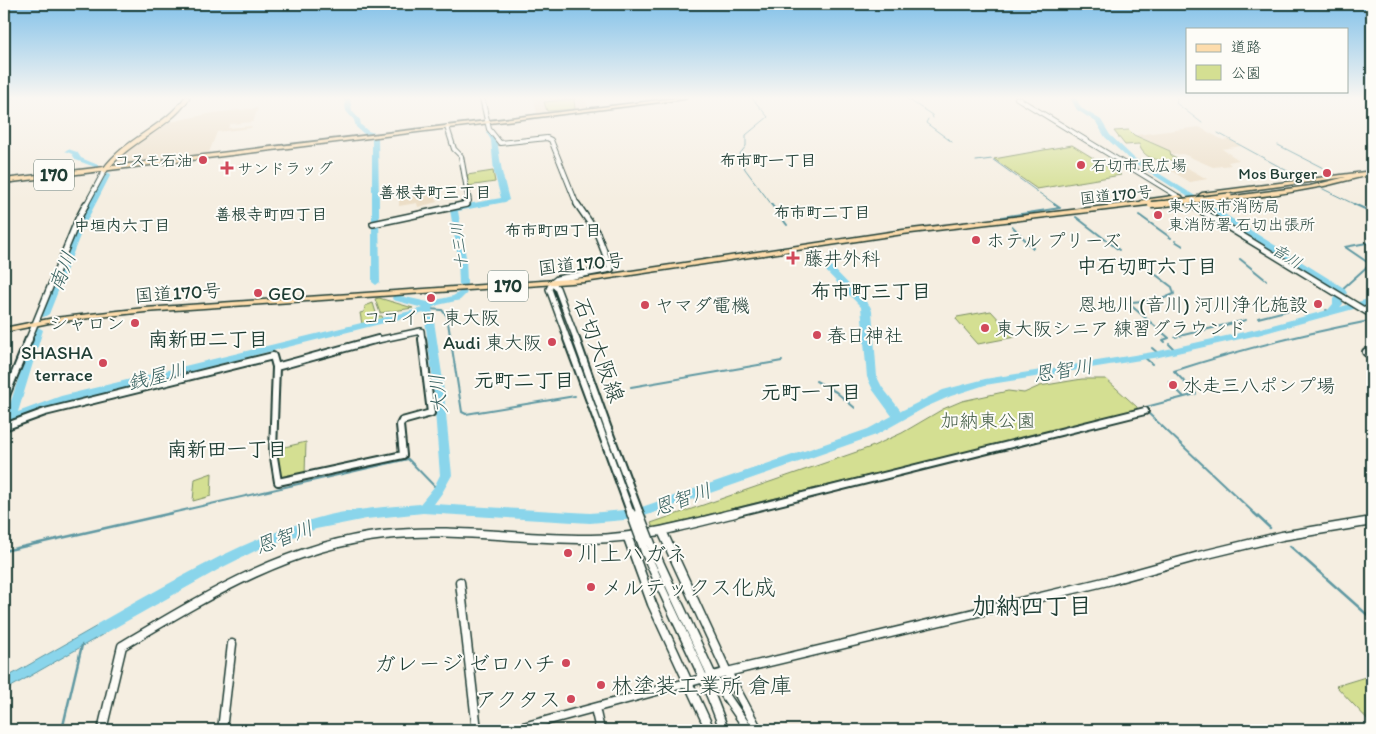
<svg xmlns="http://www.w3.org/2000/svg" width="1376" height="734" font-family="Itim,'Klee One',sans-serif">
<rect width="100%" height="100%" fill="#f5eee1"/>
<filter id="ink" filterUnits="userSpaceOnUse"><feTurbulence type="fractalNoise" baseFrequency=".02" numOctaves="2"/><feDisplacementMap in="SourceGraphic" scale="10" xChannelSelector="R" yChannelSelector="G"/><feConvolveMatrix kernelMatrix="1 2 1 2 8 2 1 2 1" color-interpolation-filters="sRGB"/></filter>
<g filter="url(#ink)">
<path fill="#ecdec7" d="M534 98H584L589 108 537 114Z
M258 108 253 122 230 124 228 128 252 126 251 128 217 132 208 155 118 166 116 163 118 159 140 138 170 122 213 113Z
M1199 127 1223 140 1229 139 1241 146 1222 149 1239 160 1228 162 1231 165 1213 167 1183 154 1173 155 1170 151 1136 135Z
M1184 166 1207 179 1190 182 1168 169Z
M435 193 437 202 418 207 417 203 399 206V198Z"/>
<path fill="#d4df92" stroke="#7a8e63" d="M574 99 575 109 547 111 544 102Z
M1129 130 1134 135 1170 151 1171 156 1179 160C1164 161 1144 162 1139 144L1125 145 1114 131Z
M1072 145 1121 175 1037 189 994 159Z
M493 171 495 182 468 186 467 175Z
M379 298 413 308 380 313 375 299Z
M373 303 377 316H382L383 319 362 324 360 313 364 312 365 306Z
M991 311 1015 337 978 344 956 319 957 317Z
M1082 379H1106L1137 407V410L653 528 651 523 871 447 902 433 943 409 962 401 1008 391 1024 393 1040 386Z
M306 442 305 474 284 479 281 478 276 449Z
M212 473 211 496 193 501 195 479Z
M1372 675V724L1336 686Z"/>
<path fill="#8ad5eb" stroke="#5f98a2" d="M120 613 107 632 4 691V679Z"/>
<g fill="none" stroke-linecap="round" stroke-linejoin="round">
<path stroke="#5f98a2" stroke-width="1" d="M752 98 768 117 746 135V146L739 155 745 169 772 205
M906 98 932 115 933 118
M1177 98 1176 103 1202 123
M928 119 926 123 952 142
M1218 133 1291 173
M1278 145 1335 174
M976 161 992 159 1056 205
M1319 187 1356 205"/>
<path stroke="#5f98a2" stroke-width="2" d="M771 204 787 225
M1354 204 1365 209 1372 223
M1139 215 1171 238
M1002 217 1060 208 1054 204
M1076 217 1119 250
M1012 226 1033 248
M1175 241 1183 246
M811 253 819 260
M1240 259 1266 280
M1337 287 1338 289
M1341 290 1370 264 1345 247 1372 242
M1132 302 1162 299 1174 294 1172 287 1147 268
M1128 303 1169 338 1163 340 1165 342
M428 309 442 310 447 316 462 412 466 414 575 396
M1326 310 1331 312
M1258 318 1297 308 1302 304
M4 325 9 318
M1175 337 1246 320
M1169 344 1176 351
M1152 348 1159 354
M1144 357 1152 364
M816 381 836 392 855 408
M1169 382 1184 397
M631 387 782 361
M1146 407 1196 394 1174 371C1238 350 1303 334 1369 321
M1148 413 1255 514
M167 514 408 459 438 490"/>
<path stroke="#5f98a2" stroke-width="2.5" d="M1254 513 1270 528
M1290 546 1372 619
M4 551 172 513
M62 730 82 645"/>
<path fill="#8ad5eb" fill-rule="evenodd" d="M344 98H350L352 111 360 120 361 125 368 131 378 134 380 282 376 285 372 282V136L364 134 356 127 354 120 346 111Z
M1070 98H1076L1081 108 1101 120 1110 135 1134 158 1344 288 1347 293 1342 299 1343 304 1340 307 1372 298V304L1258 335 1159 357 985 385 951 396 926 407 876 435 636 519 590 523 423 513 366 519 316 529 257 550 223 567 102 635 97 634 95 629 97 624C167 585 236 542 314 519 348 509 384 507 420 504L434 487 440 475 432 374 424 313 64 403 4 425V417L6 416 35 328 38 327 43 330 18 412 61 396 423 308 393 300 392 298 393 296 396 295 428 302 453 296 463 290 467 293 460 300 438 305 432 308 442 374 452 475 442 493 434 504 590 513 636 509 868 429 892 416 873 390 867 377 861 307 825 270V266H831L870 306 872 311 877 377 882 387 901 411 943 390 985 379 1159 351 1257 329 1328 310 1333 304V299L1338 292 1130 160 1105 137 1096 122 1077 110Z
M489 130 491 131 497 140 502 172 509 200 505 202 458 211 466 257 467 284 463 287 459 284 458 257 450 210 457 206 501 198 494 172 491 140 486 132Z
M68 149 77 152 81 158 103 167 100 169 76 160 72 154 65 151Z
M107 172 111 174 83 228 49 314 44 317 41 316 39 314 75 228 103 174Z"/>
<g stroke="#1f3d34" stroke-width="6">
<path id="secondary-far3" d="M482 98 489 129 500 143 547 138 551 140 577 205
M1017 98 1192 205
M447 127 454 149 461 156 469 201 463 205
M86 205 105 170"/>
</g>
<g stroke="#1f3d34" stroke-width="8">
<path id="secondary-far2" d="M1190 204 1372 315
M373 224 467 204
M552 283 557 279 611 269 597 233 577 204
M552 283 549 289 568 341
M552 283 557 288 577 341
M28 341 78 219 86 204
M373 341 421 331 422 341"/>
</g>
<g stroke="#1f3d34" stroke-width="10">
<path id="secondary-far1" d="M567 339 601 431
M576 339 608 429
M1366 352 1372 356
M276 367 273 451 278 482 403 455 400 425 402 421 431 413 422 339
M276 367 378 339
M4 400 29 339
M4 427 45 412 273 356 276 367
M730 514 1145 411"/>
</g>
<g stroke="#1f3d34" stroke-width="11">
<path id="secondary" d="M662 531 727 672 758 730
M628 538 652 604 710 730
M653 549 712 676 749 730
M645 551C670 611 703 669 724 730
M460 582 477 730
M595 708 600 730
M102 730 122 646C203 598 288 545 384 535 453 527 522 540 591 539 641 538 687 525 735 513
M222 730 232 644
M512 730 727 672 1112 580 1199 556 1282 536 1372 521"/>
</g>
<g stroke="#1f3d34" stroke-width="7">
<path id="primary" d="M4 99 9 98
M105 170C127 139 166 129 187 98"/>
</g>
<g stroke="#1f3d34" stroke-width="3">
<path id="highway" d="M677 98H687L685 99 4 183V179Z
M1372 171V175C1352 178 1333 185 1313 188 1279 195 1244 198 1210 203L1199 195 1202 193ZM1346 177 1310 186 1211 199 1207 196Z
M1180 195 1182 196V198L1151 203 1148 205 903 234 585 282 145 312 54 322 4 332V328L54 318 145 308 585 278 903 230 1140 202 1143 200Z"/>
</g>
<use href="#secondary-far3" stroke="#fdfcf7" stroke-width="4"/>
<use href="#secondary-far2" stroke="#fdfcf7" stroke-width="5"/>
<use href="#secondary-far1" stroke="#fdfcf7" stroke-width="6"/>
<use href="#secondary" stroke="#fdfcf7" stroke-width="8"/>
<use href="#primary" stroke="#fddcac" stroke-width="4.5"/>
<use href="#highway" fill="#fddcac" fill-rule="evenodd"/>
<g stroke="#1f3d34" stroke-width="10" stroke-linecap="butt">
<path id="secondary-bridge-far1" d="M608 429 640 514
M601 431 631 514"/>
</g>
<g stroke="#1f3d34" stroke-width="11" stroke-linecap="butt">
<path id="secondary-bridge" d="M631 513 645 551
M639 513 653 549"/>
</g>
<g stroke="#1f3d34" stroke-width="8" stroke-linecap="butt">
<path id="highway-bridge-far1" d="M1152 205 1229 196"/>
</g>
<g stroke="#1f3d34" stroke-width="9" stroke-linecap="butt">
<path id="highway-bridge" d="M1151 205 1163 204"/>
</g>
<use href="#secondary-bridge-far1" stroke="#fdfcf7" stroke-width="6"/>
<use href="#secondary-bridge" stroke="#fdfcf7" stroke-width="8"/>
<use href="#highway-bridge-far1" stroke="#fddcac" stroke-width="5"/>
<use href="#highway-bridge" stroke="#fddcac" stroke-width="6"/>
</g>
</g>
<linearGradient id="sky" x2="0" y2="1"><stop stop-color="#82c1e9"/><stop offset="0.49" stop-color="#faf7f2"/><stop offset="1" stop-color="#faf7f2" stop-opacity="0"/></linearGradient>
<rect width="1376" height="200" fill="url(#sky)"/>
<g fill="#d1495b" stroke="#fdfcf7" stroke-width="2">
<circle cx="203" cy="160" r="5"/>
<circle cx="1081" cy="165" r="5"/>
<path d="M224.5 160.5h5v5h5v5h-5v5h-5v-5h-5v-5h5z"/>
<circle cx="1327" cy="173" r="5"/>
<circle cx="1158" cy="215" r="5"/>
<circle cx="976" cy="240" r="5"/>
<path d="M790.5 250.5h5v5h5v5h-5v5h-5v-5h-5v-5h5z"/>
<circle cx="258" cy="293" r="5"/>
<circle cx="431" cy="298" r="5"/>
<circle cx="1318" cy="304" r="5"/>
<circle cx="645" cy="305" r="5"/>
<circle cx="135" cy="323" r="5"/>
<circle cx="985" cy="328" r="5"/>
<circle cx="817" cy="335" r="5"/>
<circle cx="552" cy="342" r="5"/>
<circle cx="103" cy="363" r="5"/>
<circle cx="1173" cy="385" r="5"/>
<circle cx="568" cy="553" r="5"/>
<circle cx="591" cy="587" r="5"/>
<circle cx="566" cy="663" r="5"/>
<circle cx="601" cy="685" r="5"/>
<circle cx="571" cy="699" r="5"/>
</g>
<g text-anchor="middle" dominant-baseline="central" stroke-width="4" stroke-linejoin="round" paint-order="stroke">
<g font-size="16" fill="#1f3d34" stroke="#fdfcf7" text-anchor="start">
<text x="193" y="160" text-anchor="end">コスモ石油</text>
<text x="1091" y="165">石切市民広場</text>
<text x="237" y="168">サンドラッグ</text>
<text x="1317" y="173" text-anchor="end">Mos Burger</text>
<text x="1168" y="206">東大阪市消防局<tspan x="1168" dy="18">東消防署 石切出張所</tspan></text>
</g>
<g font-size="16" font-weight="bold" fill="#1f3d34" stroke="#fdfcf7">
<text x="768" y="160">布市町一丁目</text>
<text x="435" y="192">善根寺町三丁目</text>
<text x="822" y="212">布市町二丁目</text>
<text x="271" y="214">善根寺町四丁目</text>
<text x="122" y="225">中垣内六丁目</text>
<text x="553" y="230">布市町四丁目</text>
</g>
<g font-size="16" fill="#1f3d34" stroke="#fdfcf7">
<text transform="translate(1116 195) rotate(-6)">国道170号</text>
</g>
<g font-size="16" font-style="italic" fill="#3a6362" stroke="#fdfcf7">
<text transform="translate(459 246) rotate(-97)">十三川</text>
<text transform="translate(1287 256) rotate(32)">音川</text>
</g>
<g fill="#fdfcf7" stroke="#62766e" stroke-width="1">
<rect x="34" y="159.5" width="40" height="31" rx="4"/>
<rect x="488" y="270.5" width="40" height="31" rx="4"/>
</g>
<g font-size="18" font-weight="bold" fill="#1f3d34">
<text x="54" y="175">170</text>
<text x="508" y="286">170</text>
</g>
<g font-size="19" fill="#1f3d34" stroke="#fdfcf7" text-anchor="start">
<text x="986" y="240">ホテル プリーズ</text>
<text x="804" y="258">藤井外科</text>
<text x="268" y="293">GEO</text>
<text x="1308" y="304" text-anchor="end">恩地川 (音川) 河川浄化施設</text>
<text x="655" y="305">ヤマダ電機</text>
<text x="431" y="317" text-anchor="middle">ココイロ 東大阪</text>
<text x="125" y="323" text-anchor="end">シャロン</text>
<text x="995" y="328">東大阪シニア 練習グラウンド</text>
<text x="827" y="335">春日神社</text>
<text x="542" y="342" text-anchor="end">Audi 東大阪</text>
<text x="93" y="352" text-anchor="end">SHASHA<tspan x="93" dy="22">terrace</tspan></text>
<text x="1183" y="385">水走三八ポンプ場</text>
</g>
<g font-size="19" fill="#1f3d34" stroke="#fdfcf7">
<text transform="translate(581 264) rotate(-6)">国道170号</text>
<text transform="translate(178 293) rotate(-4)">国道170号</text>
</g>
<g font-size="19" fill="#435d47" stroke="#fdfcf7">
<text x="988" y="420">加納東公園</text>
</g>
<g font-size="20" font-weight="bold" fill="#1f3d34" stroke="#fdfcf7">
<text x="1147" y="266">中石切町六丁目</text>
<text x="871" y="291">布市町三丁目</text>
<text x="208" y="339">南新田二丁目</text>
<text x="524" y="380">元町二丁目</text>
<text x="811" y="392">元町一丁目</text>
<text x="227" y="449">南新田一丁目</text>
</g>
<g font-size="20" font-style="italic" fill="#3a6362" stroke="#fdfcf7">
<text transform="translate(62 271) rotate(-68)">南川</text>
<text transform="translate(1063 370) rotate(-9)">恩智川</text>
<text transform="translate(157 376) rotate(-14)">銭屋川</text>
<text transform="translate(438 394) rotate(-96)">大川</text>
<text transform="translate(682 499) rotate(-19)">恩智川</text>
<text transform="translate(284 537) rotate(-20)">恩智川</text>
</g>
<g font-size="22" fill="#1f3d34" stroke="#fdfcf7">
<text transform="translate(599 350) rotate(70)">石切大阪線</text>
</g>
<g font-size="22" fill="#1f3d34" stroke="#fdfcf7" text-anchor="start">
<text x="578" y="553">川上ハガネ</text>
<text x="601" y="587">メルテックス化成</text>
<text x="556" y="663" text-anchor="end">ガレージ ゼロハチ</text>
<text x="611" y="685">林塗装工業所 倉庫</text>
<text x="561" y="699" text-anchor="end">アクタス</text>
</g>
<g font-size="24" font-weight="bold" fill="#1f3d34" stroke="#fdfcf7">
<text x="1032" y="605">加納四丁目</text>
</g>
</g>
<rect width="1376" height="734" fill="none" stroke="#fdfcf7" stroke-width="20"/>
<rect x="10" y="10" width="1356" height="714" fill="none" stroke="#1f3d34" stroke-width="2" filter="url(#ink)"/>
<rect x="1186" y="28" width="162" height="65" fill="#fdfcf7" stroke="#a4b0a9"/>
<rect x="1196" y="44" width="25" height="8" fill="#fddcac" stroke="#a4b0a9"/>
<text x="1231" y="52" font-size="15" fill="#1f3d34">道路</text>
<rect x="1196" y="65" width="25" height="15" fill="#d4df92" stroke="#a4b0a9"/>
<text x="1231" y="78" font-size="15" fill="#1f3d34">公園</text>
</svg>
